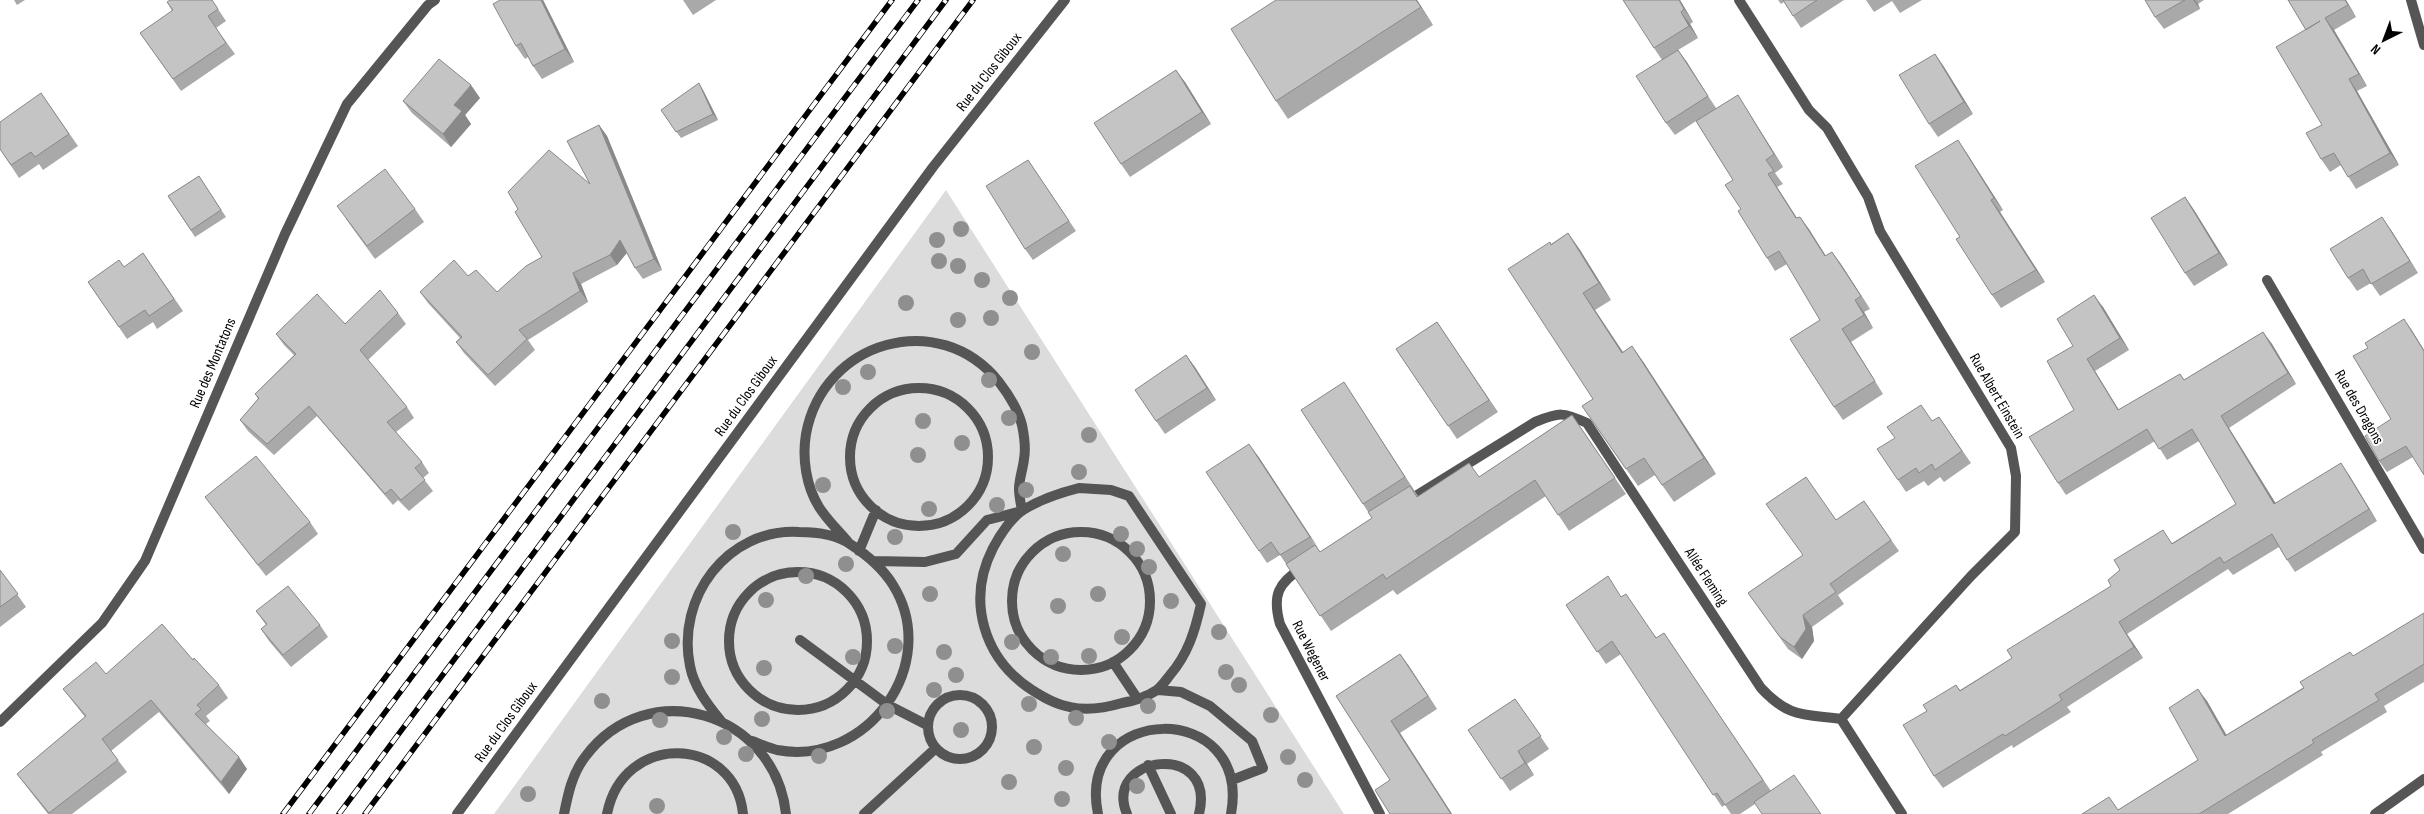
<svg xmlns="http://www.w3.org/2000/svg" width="2424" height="814" font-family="'Sofia Sans Condensed',sans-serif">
<rect width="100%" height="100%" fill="#fff"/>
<path fill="#dcdcdc" d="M946 190 1344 814H494Z"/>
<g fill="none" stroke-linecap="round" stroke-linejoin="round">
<path stroke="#555" stroke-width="10" d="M850 457a69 69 0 1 1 138 0a69 69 0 1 1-138 0Z
M1079 488 1111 490 1129 496 1201 604C1195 631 1188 654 1170 675 1166 680 1162 686 1157 690 1148 696 1133 701 1122 703 1105 708 1087 711 1070 707 1056 705 1043 697 1032 690 984 659 966 601 993 548 1000 535 1010 519 1023 510 1041 499 1059 493 1079 488Z
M1012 601a69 69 0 1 1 138 0a69 69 0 1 1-138 0Z
M848 542C839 531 827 520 819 507 806 486 802 458 806 434 823 341 939 307 999 382 1009 395 1018 409 1022 425 1024 435 1026 449 1024 459 1023 469 1019 479 1019 489 1019 496 1021 504 1022 511L987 520 956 554 925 562 874 561
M859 551 876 510
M729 641a69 69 0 1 1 138 0a69 69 0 1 1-138 0Z
M800 640 888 705 927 725
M1113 662 1137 698
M1158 690 1181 692 1210 706 1252 741 1263 768 1232 780
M928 727a32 32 0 1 1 64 0a32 32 0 1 1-64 0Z
M721 721C708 705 694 687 690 666 676 598 727 528 799 532 815 532 835 534 850 544 867 555 882 567 893 585 942 664 867 767 777 750 769 748 760 744 752 741
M1148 765 1171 814
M564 814C568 794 572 774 585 757 647 673 775 712 786 814
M607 814C623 731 735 735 743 814
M864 814 936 748
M1098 814C1075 702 1252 699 1231 814
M1127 814C1102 755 1217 740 1199 814"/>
<path stroke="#555" stroke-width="10" d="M1739 0 1809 110 1827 128 1868 197 1880 231 2011 448 2016 476 2015 532 1971 576 1841 719 1902 814
M2411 0 2424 45
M2267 280 2424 549
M1406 502 1535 422C1560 412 1563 412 1587 423L1761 688C1789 718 1803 714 1841 719
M1303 567C1278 583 1272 595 1280 624L1380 814
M0 722 102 623 145 561 285 234 347 104 428 5 435 0
M457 814 933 167 1065 0
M2375 814 2424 779"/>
<g stroke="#000" stroke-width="5.5">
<path id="rail" d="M283 814 892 0
M309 814 918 0
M339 814 946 0
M365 814 973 0"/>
</g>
<use href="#rail" stroke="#fff" stroke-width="4" stroke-dasharray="11" stroke-linecap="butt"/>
</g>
<g fill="#8f8f8f">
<circle cx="961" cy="229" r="8"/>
<circle cx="937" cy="240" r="8"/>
<circle cx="939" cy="261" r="8"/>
<circle cx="958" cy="266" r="8"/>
<circle cx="982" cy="280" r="8"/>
<circle cx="1010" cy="298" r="8"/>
<circle cx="906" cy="303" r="8"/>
<circle cx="991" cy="318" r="8"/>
<circle cx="958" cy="320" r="8"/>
<circle cx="1032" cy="352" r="8"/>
<circle cx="868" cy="372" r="8"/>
<circle cx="989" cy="380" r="8"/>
<circle cx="843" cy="387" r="8"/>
<circle cx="1009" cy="418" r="8"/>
<circle cx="923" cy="421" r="8"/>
<circle cx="1089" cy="435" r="8"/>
<circle cx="962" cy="443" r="8"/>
<circle cx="918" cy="455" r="8"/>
<circle cx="1079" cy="472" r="8"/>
<circle cx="823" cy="485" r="8"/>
<circle cx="1026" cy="490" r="8"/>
<circle cx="997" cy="505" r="8"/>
<circle cx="929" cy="509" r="8"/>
<circle cx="733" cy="532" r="8"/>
<circle cx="1121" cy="534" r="8"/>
<circle cx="895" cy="537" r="8"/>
<circle cx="1137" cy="549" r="8"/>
<circle cx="1063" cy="554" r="8"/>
<circle cx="846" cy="564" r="8"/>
<circle cx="1149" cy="567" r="8"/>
<circle cx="806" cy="576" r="8"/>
<circle cx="930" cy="594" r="8"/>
<circle cx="1098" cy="594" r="8"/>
<circle cx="766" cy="600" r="8"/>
<circle cx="1171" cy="601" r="8"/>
<circle cx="1058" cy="606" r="8"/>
<circle cx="1219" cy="632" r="8"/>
<circle cx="1122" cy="637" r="8"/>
<circle cx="672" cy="641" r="8"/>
<circle cx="1012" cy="642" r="8"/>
<circle cx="895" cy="646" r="8"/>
<circle cx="944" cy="652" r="8"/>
<circle cx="1089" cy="656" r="8"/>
<circle cx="853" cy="657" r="8"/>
<circle cx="1051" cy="657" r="8"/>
<circle cx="764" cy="668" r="8"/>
<circle cx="1226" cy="672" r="8"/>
<circle cx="956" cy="675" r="8"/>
<circle cx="672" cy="677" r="8"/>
<circle cx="1239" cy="685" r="8"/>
<circle cx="934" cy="690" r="8"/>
<circle cx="602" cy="701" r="8"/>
<circle cx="1029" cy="704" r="8"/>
<circle cx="1148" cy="706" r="8"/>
<circle cx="887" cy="711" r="8"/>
<circle cx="1271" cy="715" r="8"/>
<circle cx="1076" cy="718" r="8"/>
<circle cx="762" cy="719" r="8"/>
<circle cx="660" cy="720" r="8"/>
<circle cx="961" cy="730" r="8"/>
<circle cx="724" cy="737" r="8"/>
<circle cx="1109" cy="742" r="8"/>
<circle cx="1034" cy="747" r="8"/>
<circle cx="746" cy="754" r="8"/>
<circle cx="819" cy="756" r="8"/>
<circle cx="1288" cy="757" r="8"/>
<circle cx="1066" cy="768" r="8"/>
<circle cx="1305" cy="780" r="8"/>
<circle cx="1009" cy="782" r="8"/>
<circle cx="1137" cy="786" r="8"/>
<circle cx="528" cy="794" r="8"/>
<circle cx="1062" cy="799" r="8"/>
<circle cx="657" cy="806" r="8"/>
</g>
<path fill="#a9a9a9" d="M14 0H25L17 5Z
M212 0 226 21 216 28 235 54 181 91 140 33 172 11 167 2Z
M500 0H543L574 62 542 79 533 66 528 57 525 59 516 46Z
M683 0H716L693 15Z
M1276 0H1417L1433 25 1288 119 1276 101Z
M1680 0 1693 22 1690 24 1698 38 1678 50 1716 108H1746L1783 167 1775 173 1783 184 1777 187 1797 218 1800 217 1826 256 1832 252 1870 309 1864 312 1873 328 1851 342 1883 394 1843 420 1834 407 1820 320 1787 264 1775 271 1767 258 1741 209 1733 180 1696 121 1675 135 1666 123 1662 60 1654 48Z
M1778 0H1844L1801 28 1784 2 1781 4Z
M1866 0H1922L1900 13 1892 1 1874 12Z
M2145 0H2204L2198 4 2200 9 2164 29 2155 17Z
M2288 0H2346L2356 17 2334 30 2367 86 2357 91 2399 165 2356 189 2341 165 2330 172 2321 159 2322 125 2306 30Z
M1935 54 1944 67 1973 114 1938 137 1929 124Z
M1185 82 1211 124 1130 177 1121 164Z
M703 90 718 120 681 138 661 110Z
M41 93 78 146 43 170 39 164 19 178 0 149Z
M480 98 465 115 471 124 451 147 412 113 403 101Z
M599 125 607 136 662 270 643 279 635 268 627 253 617 265 581 284 588 302 528 340 535 350 495 386 464 353 456 342 460 338 428 303 420 292 468 276 497 292 542 257 590 184Z
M1966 152 2003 210 2000 212 2045 282 2001 308 1992 295Z
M1028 160 1076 231 1033 260 1025 249Z
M199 176 226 217 195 237 168 196Z
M2185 197 2194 210 2228 265 2194 286 2185 273Z
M415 209 424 222 375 259 346 219Z
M2391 230 2418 273 2380 296 2371 283 2357 291 2348 278Z
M1568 233 1580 250 1611 300 1595 310 1623 352 1632 346 1644 363 1716 474 1674 502 1655 475 1638 486 1582 406 1593 399 1551 244Z
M143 253 183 311 157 329 153 322 127 339 88 282 124 267Z
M2103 307 2129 350 2095 371 2119 410 2180 374 2184 380 2263 332 2272 344 2296 384 2229 428 2275 503 2349 475 2377 521 2295 572 2287 560 2279 547 2233 575 2228 569 2127 634 2143 658 2067 707 2071 712 2013 748 2012 745 1943 788 1934 776 1927 711 1956 685 1960 690 2012 658 2111 586 2172 543 2236 504 2199 441 2167 460 2155 441 2066 495 2058 483 2074 410 2073 346Z
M398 313 406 324 368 360 407 407 414 418 396 432 422 462 429 473 423 478 433 491 409 511 398 500 393 505 317 416 274 455 248 431 240 420 258 399 255 394 294 355 284 345 276 334 345 324Z
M1437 322 1498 412 1457 439 1396 349Z
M2411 329 2424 350V475L2413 457 2387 472 2379 461 2391 419Z
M1186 355 1216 400 1165 434 1156 421Z
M1344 382 1418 496 1479 477 1572 415 1626 494 1569 531 1546 496 1397 595 1393 590 1331 631 1280 555 1267 563 1259 551 1258 456 1320 552 1372 518 1363 504Z
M1939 417 1971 463 1944 482 1940 477 1928 486 1924 481 1906 492 1898 480 1932 421Z
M205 497 310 522 318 534 266 576Z
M1864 501 1899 551 1838 595 1844 604 1812 627 1814 641 1802 659 1788 649 1748 593 1803 555 1836 520Z
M0 570 26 607 0 627Z
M1621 597 1657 638 1664 633 1771 791 1755 804 1740 814H1731L1725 805 1722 807 1621 654 1606 664 1566 605Z
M256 611 320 625 328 637 291 667 269 641 261 629 266 625Z
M2424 613V682L2384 706 2387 712 2321 752 2323 755 2228 814H2082L2118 810 2198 760 2207 701 2226 735Z
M1400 654 1437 709 1400 733 1452 814H1390V780L1336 696Z
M193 660 219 685 228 698 206 716 210 721 206 724 247 769 229 794 159 712 111 751 127 772 72 814H48L26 786 17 774 85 717 63 689 106 674Z
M1515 699 1549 749 1527 764 1534 775 1510 791 1468 730Z"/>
<path fill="#898989" d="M541 0H543L574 62 565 49Z
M1416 0H1417L1433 25Z
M1679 0H1680L1693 22 1684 9Z
M2193 0H2195L2198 4 2200 9Z
M2345 0H2346L2356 17 2348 5Z
M1681 12 1690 24 1698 38 1689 26Z
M2325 18 2334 30 2367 86 2359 74Z
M1678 50 1687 62 1716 109 1708 96Z
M1935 54 1944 67 1973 114 1964 102Z
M1176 70 1185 82 1211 124 1202 112Z
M2349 79 2357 91 2399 165 2390 153Z
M699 83 703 90 718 120 713 114Z
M471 85 480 98 465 115 471 124 451 147 443 134 454 105Z
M1738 95 1746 108 1783 167 1774 154Z
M599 125 607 136 662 270 654 259Z
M1958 140 1966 152 2003 210 1994 198Z
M1768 174 1777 187 1805 231 1796 218Z
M2185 197 2194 210 2228 265 2219 253Z
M1991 200 2000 212 2045 282 2036 270Z
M1800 217 1809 229 1834 269 1825 256Z
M2382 217 2391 230 2418 273 2410 261Z
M1568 233 1580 250 1611 300 1599 283Z
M620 240 628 251 617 265 610 255Z
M1832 252 1841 264 1870 309 1861 296Z
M573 273 581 284 588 302 580 291Z
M1583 293 1595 310 1634 369 1622 353Z
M2094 295 2103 307 2129 350 2120 338Z
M1855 300 1864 312 1873 328 1864 315Z
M2404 319 2411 329 2424 350V351Z
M1842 329 1851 342 1883 394 1875 381Z
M2263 332 2272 344 2296 384 2288 373Z
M1632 346 1644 363 1716 474 1704 458Z
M1186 355 1195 367 1216 400 1207 388Z
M2087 359 2095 371 2126 422 2118 410Z
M2221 416 2229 428 2283 515 2274 504Z
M1249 444 1258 456 1319 549 1310 537Z
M2341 463 2349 475 2377 521 2369 509Z
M1803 615 1812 627 1814 641 1802 659 1794 647Z
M2119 622 2143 658 2134 647Z
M1400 654 1409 666 1437 709 1428 696Z
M2198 689 2207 701 2234 748 2225 736Z
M1391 721 1400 733 1452 814H1451Z
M1518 751 1527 764 1534 775 1525 763Z
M239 757 247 769 229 794 221 782Z"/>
<path fill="#c4c4c4" stroke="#898989" d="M170 0H212L218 9 208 16 226 43 173 79 140 33 173 10 167 2Z
M500 0H541L565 49 533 66 521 43 516 46 493 4Z
M1276 0H1416L1421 7 1276 101 1231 29Z
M1623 0H1679L1684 9 1681 12 1689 26 1654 48Z
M1783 0H1817L1793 16Z
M2145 0H2185L2155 17Z
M2288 0H2345L2348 5 2325 18 2359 74 2349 79 2390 153 2348 177 2334 153 2321 159 2306 133 2322 125 2276 47 2320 21 2306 30Z
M1678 50 1708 96 1666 123 1636 76Z
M1935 54 1964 102 1929 124 1899 75Z
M439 59 471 85 454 105 462 111 443 134 403 101Z
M1176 70 1202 112 1121 164 1094 123Z
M699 83 713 114 676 132 661 110Z
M41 93 69 134 35 157 31 152 11 165 0 149V122Z
M1738 95 1774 154 1766 160 1774 171 1768 174 1796 218 1800 217 1825 256 1832 252 1861 296 1855 300 1864 315 1842 329 1875 381 1834 407 1790 339 1820 320 1779 251 1767 258 1738 211 1741 209 1725 185 1733 180 1696 121Z
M599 125 654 259 635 268 620 240 610 255 573 273 580 291 519 330 527 339 488 375 456 342 462 337 420 292 454 260 468 276 476 270 497 292 526 266 542 257 515 212 518 209 508 192 549 150 590 184 567 141Z
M1958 140 1994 198 1991 200 2036 270 1992 295 1956 239 1960 237 1915 166Z
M1028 160 1069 221 1025 249 986 186Z
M385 169 415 209 367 246 337 206Z
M199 176 221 210 191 230 168 196Z
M2185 197 2219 253 2185 273 2151 218Z
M2382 217 2410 261 2371 284 2363 269 2348 278 2330 249Z
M1568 233 1599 283 1583 293 1622 353 1632 346 1704 458 1662 485 1644 458 1626 469 1582 406 1593 399 1508 269 1550 242 1551 245Z
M143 253 174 299 149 316 145 310 119 327 88 282 119 260 124 267Z
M380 290 398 313 360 350 407 407 387 422 422 462 415 468 425 480 401 500 391 489 385 494 309 406 267 444 240 420 259 398 255 394 296 354 276 334 317 294 345 324Z
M2094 295 2120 338 2087 359 2118 410 2180 374 2184 380 2263 332 2288 373 2221 416 2274 504 2341 463 2369 509 2287 560 2272 534 2224 563 2220 557 2119 622 2134 647 2059 695 2062 700 2005 736 2003 734 1934 776 1903 725 1927 711 1923 705 1956 685 1960 691 2012 658 2007 650 2111 586 2108 580 2120 570 2114 560 2163 530 2172 544 2236 504 2192 429 2159 449 2147 429 2058 483 2029 437 2074 410 2047 361 2073 346 2057 319Z
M2404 319 2424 351V475L2406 446 2379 461 2365 436 2391 419 2353 356 2368 348 2365 343Z
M1437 322 1489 400 1448 426 1396 349Z
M1186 355 1207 388 1156 421 1135 390Z
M1344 382 1405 477 1363 504 1301 410Z
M1921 405 1932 421 1939 417 1962 451 1935 470 1932 464 1919 473 1916 468 1898 480 1877 449 1895 438 1887 427Z
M1572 415 1615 478 1558 515 1535 480 1386 579 1383 574 1320 616 1286 564 1315 545 1320 552 1372 518 1368 512 1410 486 1417 497 1469 463 1479 477Z
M1249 444 1310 537 1280 555 1271 542 1259 551 1206 472Z
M256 456 310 522 258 565 205 497Z
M1806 477 1836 520 1864 501 1891 540 1830 584 1836 592 1803 615 1806 629 1794 647 1780 637 1748 593 1803 555 1766 504Z
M0 570 18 594 0 607Z
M1608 576 1621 597 1626 594 1656 638 1664 633 1763 780 1725 805 1717 793 1713 795 1612 641 1597 652 1566 605Z
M288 586 320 625 283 655 261 629 267 624 256 611Z
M2424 613V664L2375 694 2379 700 2312 740 2314 743 2199 814H2082L2109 797 2118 810 2198 760 2169 708 2198 689 2225 736 2304 688 2300 682 2350 652 2353 656Z
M162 624 193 660 194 658 219 685 197 705 201 709 195 714 239 757 221 782 151 700 102 739 118 760 49 813 17 774 86 716 63 689 96 662 106 674Z
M1400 654 1428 696 1391 721 1451 814H1390L1375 790 1390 780 1336 696Z
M1515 699 1541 736 1518 751 1525 763 1501 779 1468 730Z
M1794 775 1821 814H1762L1754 802Z"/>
<g text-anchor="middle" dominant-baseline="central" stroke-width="4" stroke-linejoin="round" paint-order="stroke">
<g font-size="15" fill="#000" stroke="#fff">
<text transform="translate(989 72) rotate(-52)">Rue du Clos Giboux</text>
<text transform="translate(213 363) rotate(-67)">Rue des Montatons</text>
<text transform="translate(746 396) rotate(-54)">Rue du Clos Giboux</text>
<text transform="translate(1997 396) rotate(60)">Rue Albert Einstein</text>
<text transform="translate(2359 407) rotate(60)">Rue des Dragons</text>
<text transform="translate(1706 577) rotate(57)">Allée Fleming</text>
<text transform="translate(1311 651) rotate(63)">Rue Wegener</text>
<text transform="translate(506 722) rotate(-54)">Rue du Clos Giboux</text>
</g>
</g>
<g transform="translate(2384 40) rotate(222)" stroke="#ffffff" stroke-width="4" paint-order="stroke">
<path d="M0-4L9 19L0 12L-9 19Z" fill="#000000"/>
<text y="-8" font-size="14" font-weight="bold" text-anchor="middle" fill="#000000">N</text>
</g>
</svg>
